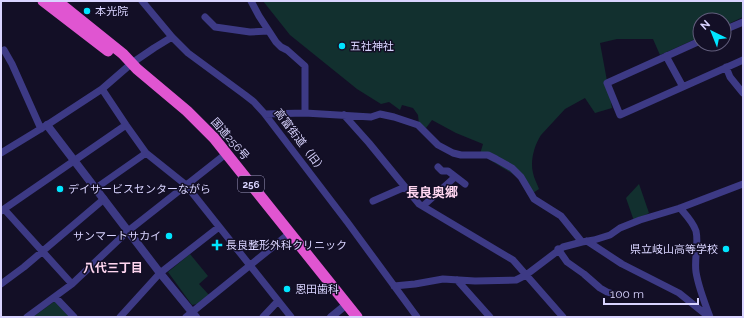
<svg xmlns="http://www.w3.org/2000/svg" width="744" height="318" font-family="Raleway,'Noto Sans JP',sans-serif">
<rect width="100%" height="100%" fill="#130f26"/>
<path fill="#12302f" d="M263 1H743V17L724 26V20H700V37L660 55 653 39H617L600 43 612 108 595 113 585 98 565 109 541 135C534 146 530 161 533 173 534 178 537 184 539 189L533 193 526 182 480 154 483 144 456 133 432 120 426 128 419 124 418 115 413 108 402 105 400 110 389 102 381 104 357 89 290 35Z
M639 184 649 213 634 221 626 198Z
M190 254 208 276 199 284 209 295 197 304 192 305 168 272Z
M55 301 70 317H33Z"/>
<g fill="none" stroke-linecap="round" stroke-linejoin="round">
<path stroke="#3d3a85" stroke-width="7" d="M142 1 172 37 188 53 245 95 254 102 264 113 348 223 417 317
M251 1 259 16 276 42 281 47 287 50 305 66V113
M205 17 215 27 250 32 268 31
M724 30 743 22
M700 41 607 83 620 115 743 60
M4 50 12 64 41 129
M666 56 683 87
M726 67 730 77 743 93
M102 89 126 125 146 153 186 185 291 317
M265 114 305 113 371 117 380 114 394 117 418 125 438 145 453 153 461 155H488L496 159 512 168 521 177 534 199 561 216 582 242
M344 115 369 143 419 204 513 260 563 317
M1 153 47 125 102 89 132 63 154 48 172 37
M438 167 442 171H448L465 184
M96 188 146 153
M373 201 405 187
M423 206 455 177
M680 208C686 215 693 222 696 231 699 244 694 259 696 272 698 285 705 304 710 317
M4 209 72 284
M1 211 126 125
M587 241 622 264 679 293 709 317
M558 249 567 262 584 274 600 288 607 292 617 295
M457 280 490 317
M1 284 24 267 104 199
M394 286 415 284 443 279 475 281 516 280 526 275 563 247 582 242 594 240 610 235 620 228 640 220 680 208 743 184
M55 297 74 317
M27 317 72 284 128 231 227 153
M120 317 160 273 219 227
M186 317 290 233
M263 317 278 301"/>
<path stroke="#3d3a85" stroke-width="8" d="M47 125 160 273 196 317
M331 317 347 304"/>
<path stroke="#e055d1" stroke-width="11" d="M43 1 108 51
M57 1 123 54 137 69 187 111 214 138 357 317"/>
</g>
<g fill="#00e5ff" stroke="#130f26" stroke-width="1.5">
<circle cx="87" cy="11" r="4"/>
<circle cx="342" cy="46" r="4"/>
<circle cx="60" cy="189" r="4"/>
<circle cx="169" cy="236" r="4"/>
<path d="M215 239h4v4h4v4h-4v4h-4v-4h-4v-4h4z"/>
<circle cx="726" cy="249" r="4"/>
<circle cx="287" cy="289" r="4"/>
</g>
<g text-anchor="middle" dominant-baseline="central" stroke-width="3" stroke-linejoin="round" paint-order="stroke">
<rect fill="#130f26" stroke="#9e99be" stroke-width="1" x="238" y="176" width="26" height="16" rx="3"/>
<g font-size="10" font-weight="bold" fill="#d9d4ff">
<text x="251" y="184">256</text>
</g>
<g font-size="11" fill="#d9d4ff" stroke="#130f26" text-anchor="start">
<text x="95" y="11">本光院</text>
<text x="350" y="46">五社神社</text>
<text x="68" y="189">デイサービスセンターながら</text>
<text x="161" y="236" text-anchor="end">サンマートサカイ</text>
<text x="226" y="245">長良整形外科クリニック</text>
<text x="718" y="249" text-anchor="end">県立岐山高等学校</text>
<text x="295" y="289">恩田歯科</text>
</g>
<g font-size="11" fill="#d9d4ff" stroke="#130f26">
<text transform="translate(230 139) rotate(49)">国道256号</text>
<text transform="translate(300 141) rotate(53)">高富街道（旧）</text>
</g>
<g font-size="12" font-weight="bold" fill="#ffd6f0" stroke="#130f26">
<text x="113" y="268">八代三丁目</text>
</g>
<g font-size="13" font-weight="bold" fill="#ffd6f0" stroke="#130f26">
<text x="432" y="192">長良奥郷</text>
</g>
</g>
<rect width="744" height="318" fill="none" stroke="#d9d4ff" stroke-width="4"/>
<g transform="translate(712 32) rotate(317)"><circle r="19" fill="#130f26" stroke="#625e7d"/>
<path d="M0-3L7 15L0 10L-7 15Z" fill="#00e5ff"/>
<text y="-6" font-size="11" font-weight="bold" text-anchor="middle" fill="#d9d4ff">N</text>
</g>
<path d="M604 298v6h94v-6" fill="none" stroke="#d9d4ff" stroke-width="2"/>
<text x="610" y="298" font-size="12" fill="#d9d4ff" stroke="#130f26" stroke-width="3" paint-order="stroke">100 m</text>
</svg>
